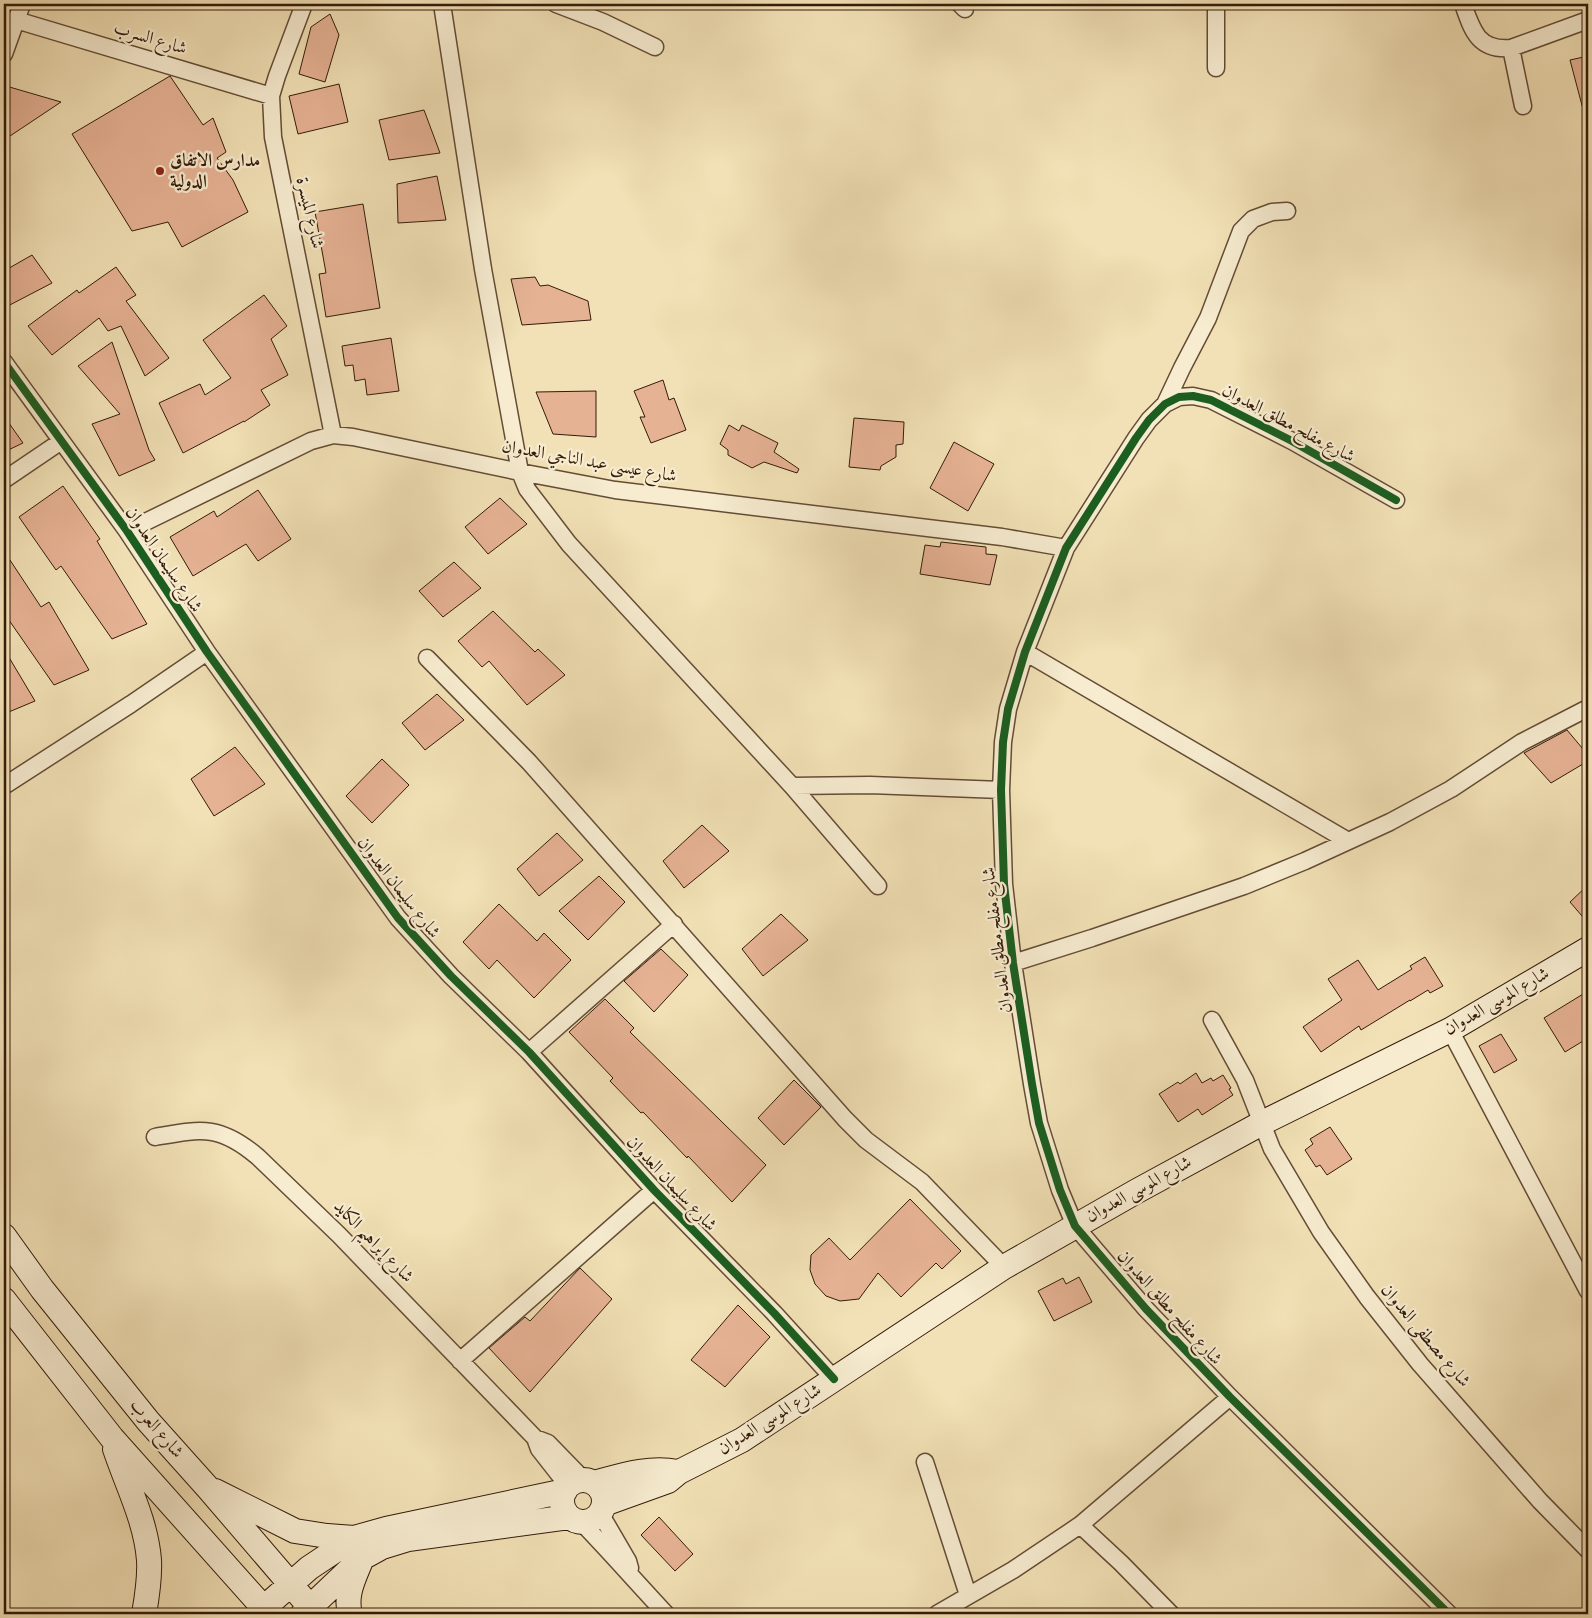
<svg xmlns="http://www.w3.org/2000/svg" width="1592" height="1618" font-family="Vollkorn,Amiri,serif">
<rect width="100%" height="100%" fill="#f2e1b6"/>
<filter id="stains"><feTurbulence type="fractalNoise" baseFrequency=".004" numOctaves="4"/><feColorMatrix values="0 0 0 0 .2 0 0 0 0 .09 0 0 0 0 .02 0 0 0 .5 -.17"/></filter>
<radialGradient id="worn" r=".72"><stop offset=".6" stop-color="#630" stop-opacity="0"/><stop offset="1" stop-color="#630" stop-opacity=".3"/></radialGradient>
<path fill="#e6b294" stroke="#341b0a" d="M330 14 339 35 325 82 299 74 311 27Z
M1588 56V113H1584L1570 60Z
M170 76 203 125 213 118 226 152 217 158 233 180 248 212 182 247 168 222 132 231 72 134Z
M339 84 348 122 298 134 289 96Z
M6 86 61 102 4 140V95Z
M424 110 440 153 389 160 379 120Z
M437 176 446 220 398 223 397 184Z
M363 204 380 308 326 317 319 274 326 273 315 212Z
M32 255 52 283 4 308V271Z
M116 267 136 295 126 301 169 358 145 376 121 326 108 331 99 318 52 355 28 326 77 290 79 293Z
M535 277 540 286 548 285 588 301 591 320 522 325 511 279Z
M264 295 287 326 271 339 288 375 261 390 270 405 244 422V421L183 453 159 403 200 384 205 395 231 378 203 340Z
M391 338 399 391 367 395 365 379 355 381 353 365 345 366 342 346Z
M112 342 149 450 155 460 119 476 92 424 120 414 78 366Z
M663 380 669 400 674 398 686 430 651 443 640 417H645L634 391Z
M596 391V437L553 434 536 392Z
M4 416 23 443 4 452Z
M854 418 904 422 903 444 896 445V457L881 466 880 470 849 467Z
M729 425 739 431 742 425 778 443 774 452 799 469 797 473 764 462 752 468 728 455V450L720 444Z
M954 442 994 464 968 511 930 488Z
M63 486 100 539 97 541 147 624 112 639 61 566 56 570 19 517Z
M258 490 291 539 258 561 246 544 193 576 170 537 214 511 217 517Z
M500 498 527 524 488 554 465 527Z
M941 542 986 547V554L997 555 990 585 920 574 925 545 940 547Z
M4 551 41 607 49 602 89 670 54 685 4 613Z
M454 562 481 588 443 617 419 591Z
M493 611 535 652 538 649 565 675 527 705 489 661 482 667 458 641Z
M4 649 35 701 4 714Z
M437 694 464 720 425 750 402 723Z
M1567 730 1588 755V761L1551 783 1524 753Z
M235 747 265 784 214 816 191 779Z
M382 759 409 785 372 823 346 796Z
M702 825 729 851 684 888 663 861Z
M557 833 583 860 539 896 517 869Z
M599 876 625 902 588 940 559 911Z
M1588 885V923L1570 902Z
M499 904 537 941 544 933 571 960 534 998 497 960 489 969 463 942Z
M781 914 808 940 763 976 742 949Z
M661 949 688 975 654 1012 624 981Z
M1425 957 1443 986 1430 993 1428 990 1410 1001V1000L1361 1030 1359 1026 1321 1052 1303 1027 1342 1000 1328 979 1358 960 1378 990 1412 969 1410 966Z
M1588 991V1038L1565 1052 1544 1018Z
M605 999 634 1028 630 1032 766 1165 732 1202 688 1156 687 1158 643 1112 641 1113 610 1081 613 1078 569 1032Z
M1501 1034 1517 1060 1494 1073 1479 1046Z
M1196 1073 1202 1083 1211 1078 1213 1081 1223 1075 1231 1088 1229 1089 1233 1095 1202 1115 1198 1109 1178 1122 1159 1094 1178 1082 1180 1084Z
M794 1080 821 1107 784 1145 758 1118Z
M1330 1127 1352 1159 1327 1175 1320 1165 1316 1167 1305 1150 1313 1144 1310 1139Z
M910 1199 961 1251 942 1269 936 1263 901 1297 878 1273 859 1299 840 1301 826 1296 815 1284 810 1270 811 1255 829 1238 850 1260Z
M580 1268 612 1299 530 1392 489 1348 525 1317 530 1321Z
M1079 1277 1092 1302 1054 1321 1038 1291 1063 1278 1066 1284Z
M738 1305 770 1337 725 1387 691 1360Z
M659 1517 693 1554 675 1571 641 1535Z"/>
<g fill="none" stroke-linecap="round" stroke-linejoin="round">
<g stroke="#644c35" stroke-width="19">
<path id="street" d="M304 4 277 76 271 96 273 137 333 435
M442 4 483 269 520 472 527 489 569 544 792 786 878 886
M556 4 603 22 655 47
M960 4 965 9
M1463 4C1472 30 1478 51 1511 48L1588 20
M16 20 271 96
M1511 48 1523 106
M4 54 22 4
M1216 68V4
M4 362 127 531 207 652 398 918 451 976 529 1052 654 1190 774 1313 834 1379
M1165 404 1182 368 1208 318 1241 231 1253 219 1272 212 1287 211
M4 480 60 442
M1396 500 1292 441 1211 400 1193 396 1179 397 1165 404 1149 420 1136 438 1066 548 1025 652 1008 709 1003 742 1001 790 1004 884 1013 963 1032 1084 1039 1123 1060 1190 1075 1226 1146 1309 1230 1397 1449 1614
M127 531 311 441 333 435 353 437 520 472 615 490 1002 537 1066 548
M1025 652 1348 841
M427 658 529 762 845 1119 866 1140 922 1182 1004 1267
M4 779 7 784 131 704 207 652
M792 786 870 785 1001 790
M1013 963 1092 938 1244 886 1305 861 1390 822 1451 789 1522 742 1588 708
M1212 1020 1245 1080 1272 1149 1321 1232 1367 1297 1420 1364 1540 1501 1588 1550
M1450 1030 1588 1291
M529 1052 674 924
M155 1137C201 1129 219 1124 258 1157L339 1235 535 1438 539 1449 568 1486
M460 1361 654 1190
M535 1438 548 1443 584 1480
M925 1462 968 1595
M600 1513 628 1561 630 1568
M581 1522C610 1552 637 1583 666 1614
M1080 1525 1121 1563 1171 1614
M937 1614 1013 1570 1080 1525 1230 1397"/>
</g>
<g stroke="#341b0a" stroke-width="26">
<path id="secondary" d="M4 1236 42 1289 148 1421 208 1488 316 1614
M4 1300 112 1438 269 1614
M115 1449C127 1485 146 1521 149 1560 150 1578 147 1597 144 1614
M562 1501a21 21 0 1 1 42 0a21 21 0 1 1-42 0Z
M594 1483C620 1476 650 1466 677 1472
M215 1491 295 1531 327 1536 354 1538
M604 1504 668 1481 679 1472 742 1440 1004 1267 1137 1191 1262 1123 1450 1030 1588 949
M257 1614 309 1568 354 1538 386 1529 565 1491
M303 1614 362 1558 382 1547 408 1539 569 1517
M350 1614C345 1596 353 1580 360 1563"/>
</g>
<use href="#street" stroke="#f7ecd0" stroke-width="16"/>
<use href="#secondary" stroke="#f7ecd0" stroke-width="24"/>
<g stroke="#f7ecd0" stroke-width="11">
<path id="cycleway" d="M4 362 127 531 207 652 398 918 451 976 529 1052 654 1190 774 1313 834 1379
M1396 500 1292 441 1211 400 1193 396 1179 397 1165 404 1149 420 1136 438 1066 548 1025 652 1008 709 1003 742 1001 790 1004 884 1013 963 1032 1084 1039 1123 1060 1190 1075 1226 1146 1309 1230 1397 1449 1614"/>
</g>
<use href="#cycleway" stroke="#1b5e20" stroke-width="8"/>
</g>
<circle fill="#8f2418" stroke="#f7ecd0" stroke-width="2" cx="160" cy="171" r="5"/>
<g text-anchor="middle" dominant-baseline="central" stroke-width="4.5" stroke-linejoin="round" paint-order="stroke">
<g font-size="18" fill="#341b0a" stroke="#f7ecd0">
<text transform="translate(150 39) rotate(17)">شارع السرب</text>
<text transform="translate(309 213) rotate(77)">شارع الميسرة</text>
<text transform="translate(1288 424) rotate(28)">شارع مفلح مطلق العدوان</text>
<text transform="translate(589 462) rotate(10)">شارع عيسى عبد الناجي العدوان</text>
<text transform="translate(163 560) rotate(56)">شارع سليمان العدوان</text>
<text transform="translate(398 888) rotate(52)">شارع سليمان العدوان</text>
<text transform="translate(998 940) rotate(-97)">شارع مفلح مطلق العدوان</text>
<text transform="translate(1497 1002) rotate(-30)">شارع الموسى العدوان</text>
<text transform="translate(671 1184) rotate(47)">شارع سليمان العدوان</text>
<text transform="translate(1139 1190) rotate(-29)">شارع الموسى العدوان</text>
<text transform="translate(373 1242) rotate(46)">شارع إبراهيم الكايد</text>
<text transform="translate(1169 1308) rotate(48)">شارع مفلح مطلق العدوان</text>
<text transform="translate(1425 1336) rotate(50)">شارع مصطفى العدوان</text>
<text transform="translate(770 1420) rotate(-32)">شارع الموسى العدوان</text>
<text transform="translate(156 1429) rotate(49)">شارع العرب</text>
</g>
<g font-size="18" font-weight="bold" fill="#341b0a" stroke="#f7ecd0" text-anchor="start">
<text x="170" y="161">مدارس الاتفاق<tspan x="170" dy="21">الدولية</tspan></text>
</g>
</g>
<rect width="1592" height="1618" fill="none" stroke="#f2e1b6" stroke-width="20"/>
<rect x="5" y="5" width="1582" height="1608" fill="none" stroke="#341b0a" stroke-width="2.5"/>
<rect x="10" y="10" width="1572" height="1598" fill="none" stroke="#341b0a"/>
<rect width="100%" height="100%" filter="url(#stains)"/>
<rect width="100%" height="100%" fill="url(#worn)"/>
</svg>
